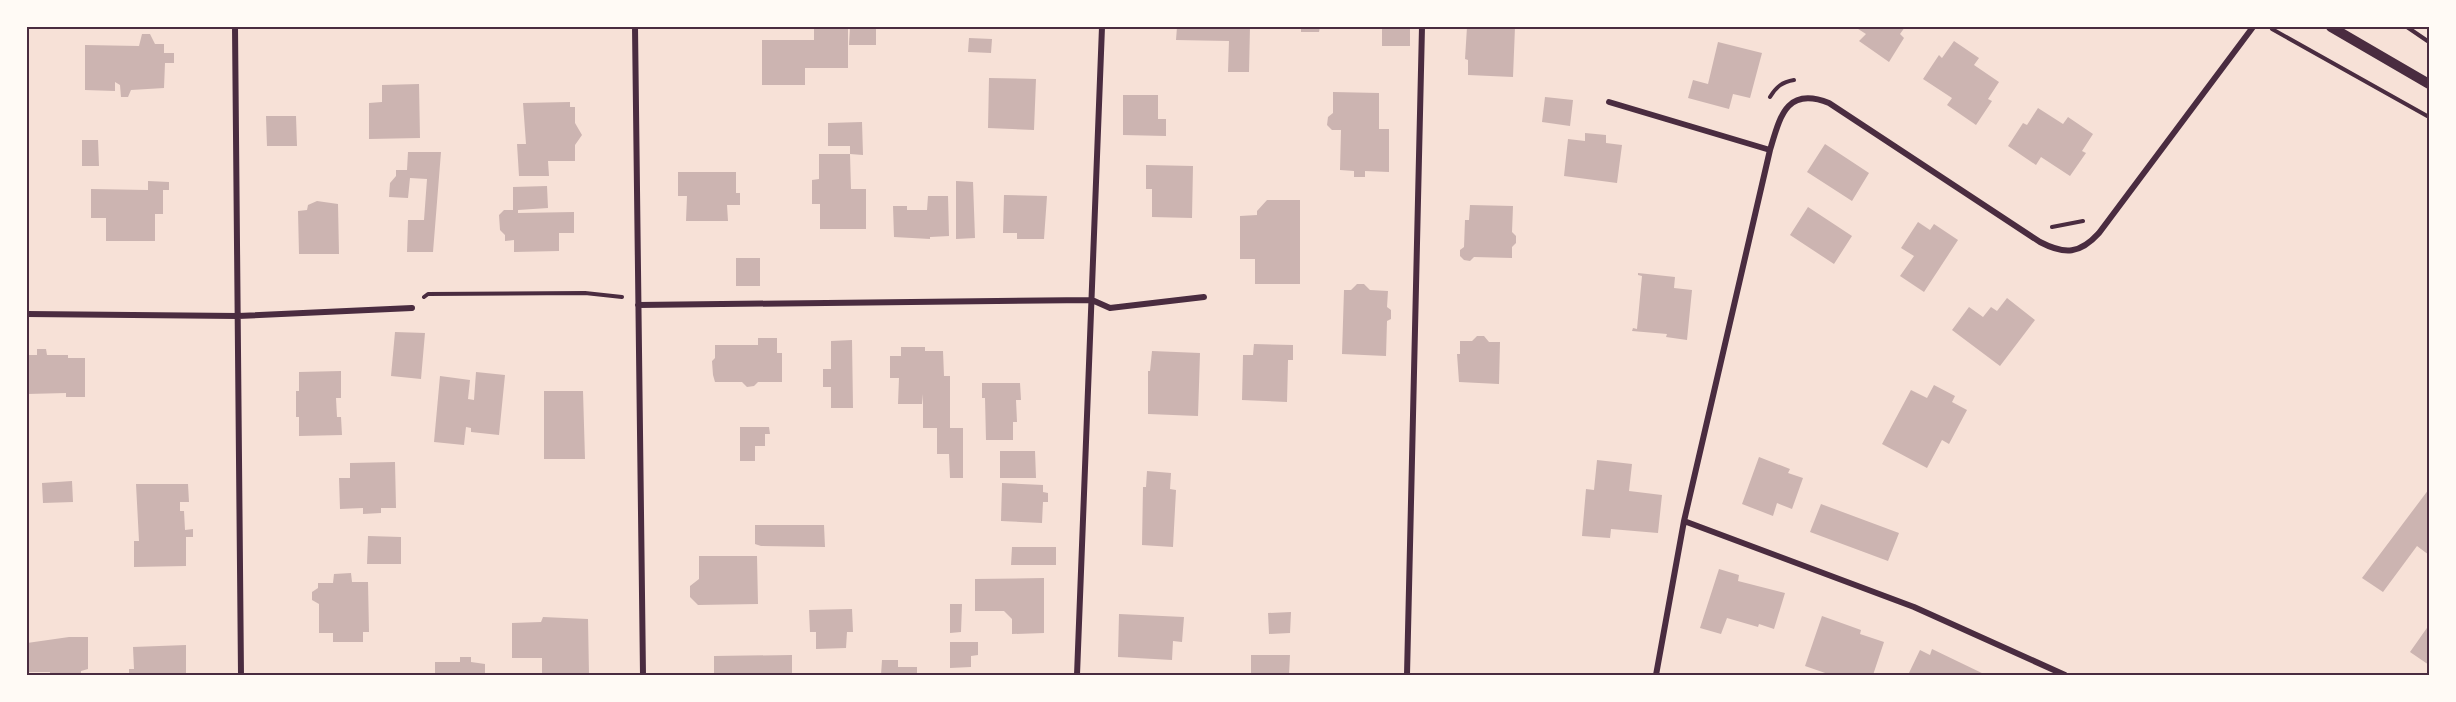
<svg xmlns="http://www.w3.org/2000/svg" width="2456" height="702" font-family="Inter,sans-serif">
<rect width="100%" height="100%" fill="#f7e1d7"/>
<path fill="#ccb4b1" d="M814 27H848V68H805V85H762V40H814Z
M850 27H876V45H849Z
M1177 27H1250L1249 72H1228L1229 41 1176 40Z
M1301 27H1320L1319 32H1301Z
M1382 27H1410V46H1382Z
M1467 27H1515L1513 77 1468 75V60L1465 59Z
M1855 27H1905L1900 34 1904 38 1889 62 1859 41 1866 34Z
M142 34H150L155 44H164V53H174V63H165L164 88 131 90 128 97H121L120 85 115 82V91L85 90V45L139 46Z
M969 38 992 39 991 53 968 52Z
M1954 41 1979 58 1974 65 1999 82 1988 99 1992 101 1976 125 1947 105 1952 98 1923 79 1939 55 1942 58Z
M1718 42 1762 53 1750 98 1733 94 1729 109 1688 98 1693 80 1708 84Z
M989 78 1036 79 1034 130 988 128Z
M419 84 420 138 369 139V103L382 102V85Z
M1333 92 1379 93V129H1389V172L1365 171V177H1354V171L1340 170 1341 130H1332L1327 125 1328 117 1333 113Z
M1123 95H1158V119H1166V136L1123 135Z
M1545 97 1573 100 1570 126 1542 122Z
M570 102V107H575V123L582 135 575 145V161H548L549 176H519L517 144H526L523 103Z
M2038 108 2063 124 2068 117 2093 134 2082 151 2086 153 2070 176 2041 157 2036 165 2008 146 2023 123 2027 125Z
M266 116H296L297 146H267Z
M862 122 863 155 850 154 851 189H866V229H820V204H812V180L819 179V154H850V146H828V123Z
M1585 133 1606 135V143L1622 145 1617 183 1564 176 1568 139 1585 141Z
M82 140H98L99 166H82Z
M1825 144 1869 173 1852 201 1807 172Z
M408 152H441L433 252H407L408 220H424L427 179 410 178 408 198 389 197 390 183 396 176V170H407Z
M1146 165 1193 166 1192 218 1152 217V189H1146Z
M678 172H736V193H740V205H727L728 221H686L687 196H678Z
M148 181 169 182V190H163V214H155V241H106V218H91V189L148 190Z
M956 181 973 182 975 238 956 239Z
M547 186 548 208 518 210V213L574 212V233H559V251L514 252V240L505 241V235L500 230 499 215 504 210H513V187Z
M1004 195 1047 196 1044 239H1017V233H1003Z
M928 196H948L949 236 930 237V239L894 237 893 206H907V210H927Z
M1267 200H1300V284H1255V259H1240V216L1257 215V211Z
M317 201 338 204 339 254H299L298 211 307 210 308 205Z
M1470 205 1513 206 1512 232 1516 236V243L1512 247V258L1474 257 1470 261 1464 260 1460 256V250L1464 247 1465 220H1469Z
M1808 207 1852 236 1834 264 1790 235Z
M1918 222 1930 230 1934 224 1958 240 1924 292 1900 276 1914 256 1901 248Z
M736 258H760V286H736Z
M1638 273 1675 277 1674 288 1692 290 1687 340 1666 337 1667 334 1632 331 1633 328 1637 329 1642 276 1638 275Z
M1357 284H1364L1370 290 1388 291 1387 307 1391 310V319L1387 321 1386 356 1342 354 1344 290H1351Z
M2007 298 2035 320 2000 366 1952 330 1969 307 1983 317 1991 307 1997 311Z
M395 332 425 333 421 379 391 376Z
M1477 336H1484L1489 342H1500L1499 384 1459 382 1457 354H1460V341H1472Z
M758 338H777V353H782V382H758L754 386 747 387 742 382H715L713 375 712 361 715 358V345H758Z
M852 340 853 408H831V387H823V369H831V341Z
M1254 344 1293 345V360H1288L1287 402 1242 400 1243 355H1253Z
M901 347H925V351H943L944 376H950V428H963V478H950L949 454H937V428H923V394L922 404H898L899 378H890V356H901Z
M37 349H46L47 355H68V358H85V397H66V393L27 394V355H37Z
M1152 351 1200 353 1198 416 1148 414V371H1150Z
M341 371V398H336L337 417H341L342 435 299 436V417H296V391H299V372Z
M476 372 505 375 499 435 471 432V428L466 427 464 445 434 442 440 376 470 380 468 399 474 400Z
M982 383H1020L1021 400H1016L1017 422H1013V440H986L985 398H982Z
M1934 385 1955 396 1952 402 1967 410 1949 444 1942 440 1927 468 1882 444 1911 390 1927 398Z
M544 391H583L585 459H544Z
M740 427H769L770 434H765V446H755V461H740Z
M1000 451H1035L1036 478H1000Z
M1759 457 1790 469 1788 473 1803 478 1792 509 1777 503 1773 516 1742 504Z
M1597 460 1632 464 1629 491 1662 495 1658 533 1611 529 1610 538 1582 536 1586 489 1594 490Z
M395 462 396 508H381V513L363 514V508L340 509 339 478H350V463Z
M1147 471 1171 473 1170 489 1176 490 1173 547 1142 545 1143 487H1146Z
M72 481 73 502 43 503 42 483Z
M1002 483 1043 485V492L1048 493V502H1043L1042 523 1001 521Z
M136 484H188L189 502H180V511H184L185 530 193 529V537H186V566L134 567V541H139Z
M2429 489V531L2427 533 2429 535V555L2417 546 2383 592 2362 578Z
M1821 504 1899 533 1888 561 1810 532Z
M755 525H824L825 547 761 546 755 544Z
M368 536 401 537V564H367Z
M1012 547H1056V565H1011Z
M699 556H757L758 604 698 605 690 597V586L699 579Z
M1719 569 1739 575 1738 581 1785 593 1774 629 1759 624 1758 627 1727 618 1721 634 1700 628Z
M351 573 352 582H368L369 632H363V642H333V633H319V604L312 600V592L318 588V583H333L334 574Z
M1044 578V633L1012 634V619L1004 611H975V579Z
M950 604H962L961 632 950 633Z
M852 609 853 632H847L846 648 816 649V632H810L809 610Z
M1291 612 1290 633 1269 634 1268 613Z
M1119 614 1184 617 1182 642 1173 641 1172 660 1118 657Z
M1822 616 1861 630 1860 634 1884 642 1873 675H1831L1805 666Z
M543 617 588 619 589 675H542V658H512V623L541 622Z
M2429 625V665L2410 652Z
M69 637H88V669L81 671V675H50V672H27V643Z
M950 642H978V655L971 656V667L950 668Z
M186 645V675H129V669H134L133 647Z
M1932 649 1986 675H1908L1920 650 1930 655Z
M792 655V675H714V656Z
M1251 655H1290L1289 675H1251Z
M460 657H471V662L485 664V675H435V662H460Z
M882 660H898V667H917V675H881Z"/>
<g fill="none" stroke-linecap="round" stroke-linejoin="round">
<path stroke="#4a2c40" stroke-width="4" d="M2407 27 2429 42
M2272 29 2429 117
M1770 97C1776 87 1782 82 1794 80
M2052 227 2083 221
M424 297 428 294 585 293 622 297"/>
<path stroke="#4a2c40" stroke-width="6" d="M235 27 241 675
M635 27 643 675
M1609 102 1770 150
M638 305 1092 300 1110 308 1204 297
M27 314 238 316 412 308
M1684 521 1914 607 2065 675
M1077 675 1102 27
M1407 675 1422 27
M1656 675 1684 521 1770 150C1780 117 1786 86 1829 103L2040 242C2065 255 2080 254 2099 233L2253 27"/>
<path stroke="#4a2c40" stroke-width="10" d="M2331 27 2429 84"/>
</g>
<rect width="2456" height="702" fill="none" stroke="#fffaf5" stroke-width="57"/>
<rect x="28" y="28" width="2400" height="646" fill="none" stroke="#4a2c40" stroke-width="2"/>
</svg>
